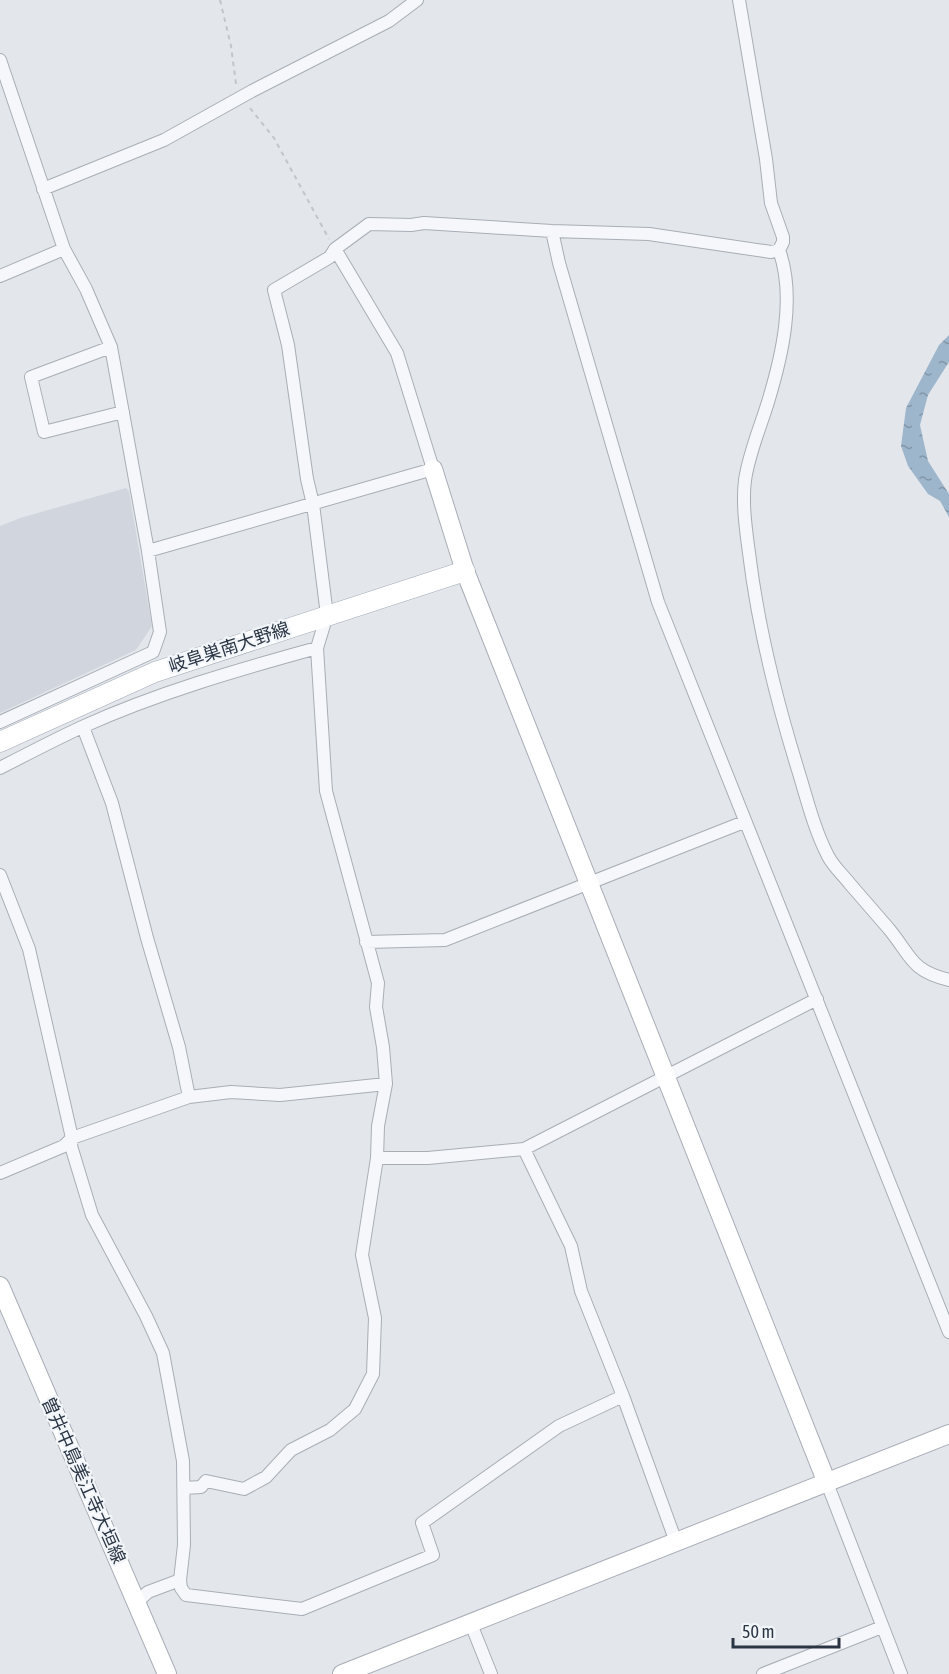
<svg xmlns="http://www.w3.org/2000/svg" width="949" height="1674" font-family="'Asap Condensed','Noto Sans JP',sans-serif">
<defs>
<pattern id="water-ripples" width="26" height="14" patternUnits="userSpaceOnUse" patternTransform="scale(1.5)"><rect width="26" height="14" fill="#9eb6cc"/><path d="M2 4q2-2 4 0t4 0M15 11q2-2 4 0t4 0" fill="none" stroke="#8195a7"/></pattern>
</defs>
<rect width="100%" height="100%" fill="#e3e7ec"/>
<path fill="#d1d6de" d="M126 488 129 491 152 626 136 650 0 713V526L20 518Z"/>
<path fill="url(#water-ripples)" d="M949 335V362L928 395 920 425 928 461 949 494V517L940 501 928 494 908 466 901 446 906 408 939 345Z"/>
<g fill="none" stroke-linecap="round" stroke-linejoin="round">
<g stroke="#a8aeb6" stroke-width="14">
<path id="street" d="M739 0 766 159 771 203 783 237V242L779 250C796 297 782 356 768 402 760 428 749 453 745 480 742 504 746 530 749 553 758 627 776 699 798 770 807 799 814 829 828 856 833 866 843 875 850 884 863 899 876 914 889 929 912 957 910 970 949 980
M0 60 64 249 86 289 111 347 148 551 160 632 153 652 0 722
M43 189 164 140 252 91 389 21 417 0
M552 231 559 263 658 602 949 1332
M0 276 64 249
M111 347 31 377 44 432 123 412
M148 551 433 469 397 353 335 249
M83 727 112 803 147 938 179 1047 189 1097
M0 768C27 754 54 740 82 727 157 693 237 670 317 648
M0 875 29 949 72 1138 71 1146 92 1215 146 1316 163 1353 183 1461 184 1545 180 1580 181 1588 186 1595 302 1609 433 1555 422 1523 559 1426 623 1396
M366 942 445 940 744 822
M524 1149 571 1246 581 1291 623 1396 676 1542
M377 1158H428L524 1149 817 999
M0 1173 64 1146 72 1138 189 1097 231 1092 280 1095 386 1084
M827 1483 901 1674
M184 1488 201 1487 206 1481 244 1489 266 1477 291 1450 330 1430 355 1409 373 1374 375 1318 362 1255 377 1158 378 1126 386 1084 383 1047 376 1007 378 983 326 791 317 648 327 615 313 504 307 479 288 345 274 290 330 257 335 249 369 224 411 225 424 223 552 231 649 234 771 252 779 250
M137 1602 148 1592 180 1580
M471 1624 491 1674
M763 1674 882 1627"/>
</g>
<g stroke="#a8aeb6" stroke-width="20">
<path id="secondary" d="M433 469 465 571 827 1483
M0 1286 167 1674
M342 1674 949 1434"/>
</g>
<g stroke="#a2abb8" stroke-width="21">
<path id="primary" d="M0 742 155 672 465 571"/>
</g>
<path stroke="#c1c5cb" stroke-width="2" stroke-dasharray="4.5 4.5" stroke-linecap="butt" d="M220 0 231 46 236 84
M250 108 274 138 329 239"/>
<use href="#street" stroke="#f6f7fa" stroke-width="12"/>
<use href="#secondary" stroke="#fff" stroke-width="18"/>
<use href="#primary" stroke="#fff" stroke-width="20"/>
</g>
<g text-anchor="middle" dominant-baseline="central" stroke-width="4.5" stroke-linejoin="round" paint-order="stroke">
<g font-size="18" fill="#2a3544" stroke="#f3f6f9">
<text transform="translate(229 647) rotate(-18)">岐阜巣南大野線</text>
<text transform="translate(84 1480) rotate(66)">曽井中島美江寺大垣線</text>
</g>
</g>
<path d="M733 1638v9h106v-9" fill="none" stroke="#2a3544" stroke-width="3"/>
<text x="742" y="1638" font-size="18" fill="#2a3544" stroke="#f3f6f9" stroke-width="4.5" paint-order="stroke">50 m</text>
</svg>
